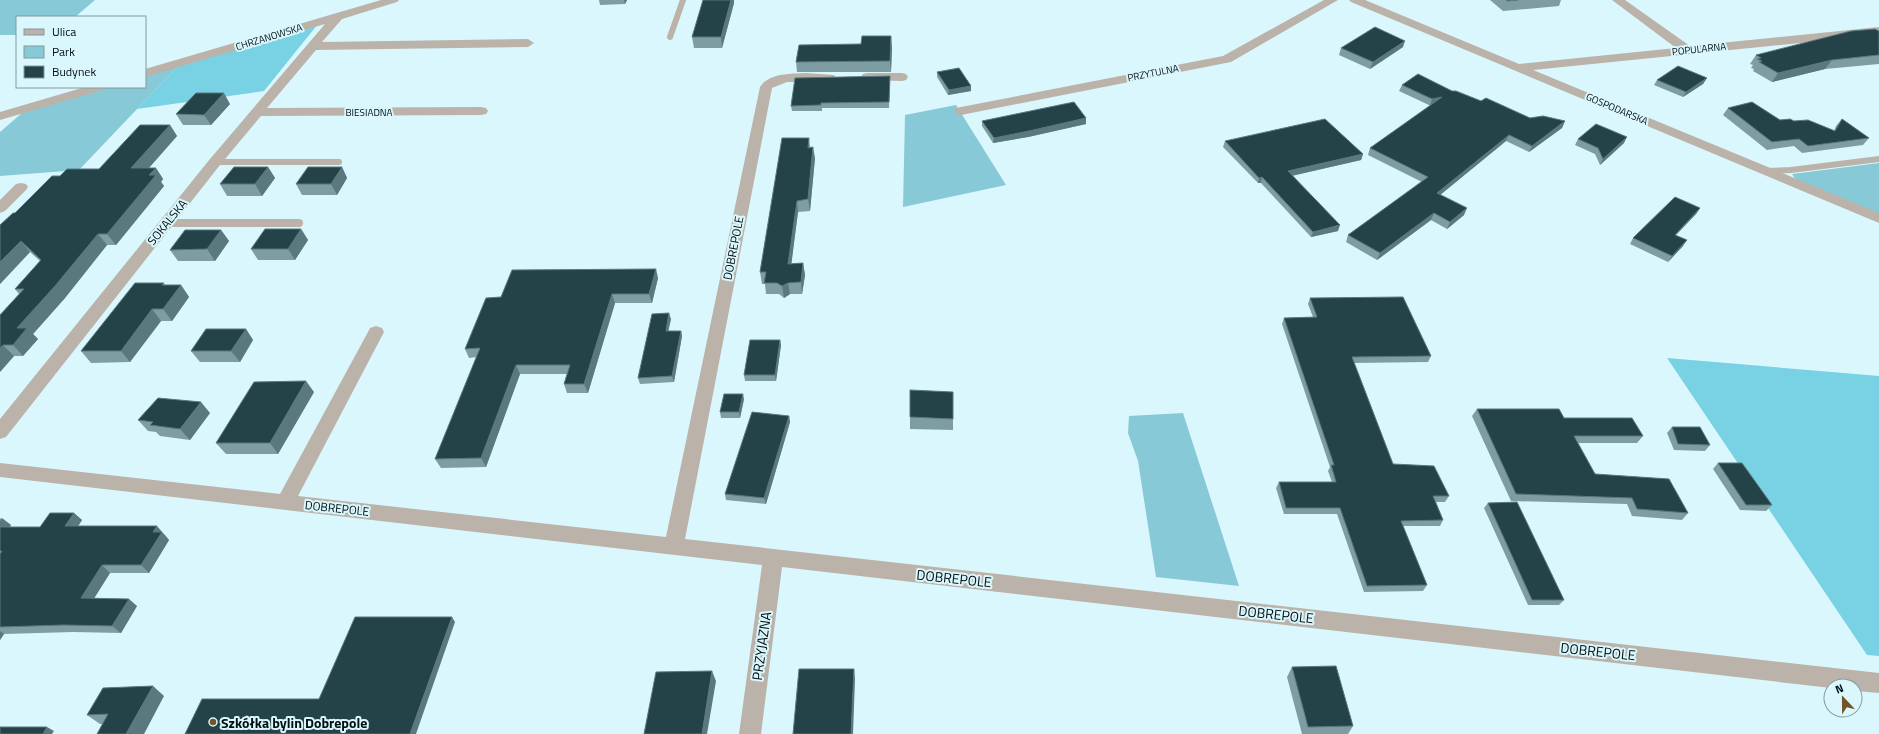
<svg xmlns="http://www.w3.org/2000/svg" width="1879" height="734" font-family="'Titillium Web',sans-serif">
<rect width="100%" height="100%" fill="#daf7fd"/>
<path fill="#88c9d7" d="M0 0H95L75 17H17V35H0Z
M178 66 79 170 0 176V132L22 113 108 87H145V76Z
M956 105 1006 185 903 207 905 115Z
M1879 163V214L1796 180 1792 174Z
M1183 413 1239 586 1156 577 1138 461 1128 433 1129 416Z"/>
<path fill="#78d2e4" d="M318 24 264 91 137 109 178 66Z
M1667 358 1879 376V656L1867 655Z"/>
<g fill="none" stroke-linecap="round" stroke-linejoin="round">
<path stroke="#bbb3a9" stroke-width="6" d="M670 37 683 0
M215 162H339
M1767 171 1791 170 1879 159"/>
<path stroke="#bbb3a9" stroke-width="8" d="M166 223H299"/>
<path fill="#bbb3a9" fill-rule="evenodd" d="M381 0H399L397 2 342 19 322 42 528 39 534 43 528 47 316 50 267 108 481 107 486 108 488 111 486 114 481 115 261 116 220 165 6 437 0 439V419L210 159 325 24 145 77V69Z
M1324 0H1338L1231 62 961 115 956 114 954 111 956 108 961 107 1223 56Z
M1349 0H1365L1519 64 1676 48 1612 0H1625L1690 46 1879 27V35L1533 70 1879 213V223L1351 2Z
M805 73 834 75 836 78 834 81 830 82H787L772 88 685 539 1879 673V693L1855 691V686H1831V688L782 567 761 734H739L762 565 0 477V463L280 494 368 332 370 328 376 326 382 328 384 332 298 496 666 537 760 87C769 73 790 74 805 73Z
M867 73H902L906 74 908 77 906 80 902 81 863 80 861 77 863 74Z
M85 87H105L103 90 0 120V112Z
M21 183 26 184 28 187 26 190 5 211 0 213V200L16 184Z"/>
</g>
<path fill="#7e9da3" d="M599 0H627L625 4 600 5Z
M1490 0H1561L1559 6 1503 11Z
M734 3 722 48H694L692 37Z
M1879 31V64L1825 69 1772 82 1753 71 1754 69 1751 68 1753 65 1750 64 1756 55Z
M892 47 891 72H797L796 62Z
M1403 47 1370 69 1339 55 1341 48Z
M937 72 971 91 948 95 937 77Z
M1707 78 1703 84 1683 97 1654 85 1657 80Z
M890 82 889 108H822V111H792L791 106Z
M1402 85 1452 91 1481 101 1530 118 1565 121 1562 128 1529 152 1506 141 1440 195 1464 215 1447 229 1431 220 1377 260 1346 242 1348 235 1422 182 1368 155 1370 148 1431 106 1399 91Z
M230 104 211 125H183L176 114Z
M1728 108 1780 120 1794 121 1834 131 1836 126 1842 119 1869 138 1863 145 1802 153 1794 146 1767 150 1723 115Z
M1086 118V124L1028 137 993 143 982 126V121Z
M170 125 177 136 149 168H156L163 179 161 182 164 186 116 245H107L65 298 33 334 38 339 23 356H14L0 372V315L19 294 15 289 40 261 30 252 0 284V225L60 176 99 169Z
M1578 139 1624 143 1600 165 1595 154 1575 145Z
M1225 141 1363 154 1361 160 1292 176 1338 231 1311 237 1261 183H1258L1223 147Z
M810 148 815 158 810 211 798 212 791 264 803 263 805 275 802 294H790L784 298 779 294H766L765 284H762L760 272Z
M268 167 275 178 262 196H227L220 184Z
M342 167 347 178 337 195H302L296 184Z
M1700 208 1696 214 1676 235 1683 246 1668 262 1630 244 1633 238Z
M301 229 308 240 295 260H258L251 249Z
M221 230 229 241 215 261H178L170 250Z
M658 278 652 303H615L588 393H567L564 384 567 374H520L486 467 441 468 435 459 477 357 469 358 465 349 501 297Z
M164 283 165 285H181L189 297 172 321H161L130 362 91 363 81 351Z
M1310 298 1431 356 1428 362 1354 363 1393 464 1449 496 1445 502H1436L1443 520 1440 526H1403L1427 585 1423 591 1364 592 1337 514H1284L1276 488 1279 482H1332L1328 471 1330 467 1282 324 1284 318 1313 317 1308 304Z
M671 319 668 331H681L682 336 674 382 640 384 638 378Z
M246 329 253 340 240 362H200L191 351Z
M780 340 781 345 776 381H745L744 375Z
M314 392 278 454H226L216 443Z
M744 399 740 418H721L720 412Z
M1477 409 1564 418 1643 436 1637 443H1578L1595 474 1688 513 1682 520 1632 516 1627 504 1511 501 1472 416Z
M210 413 190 440 160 436 156 432 148 431 138 420Z
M789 416 790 422 766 504 726 500 725 494Z
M910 417 953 419V430L910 429Z
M1672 427 1710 445 1705 451 1674 450 1667 433Z
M1718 463 1772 505 1766 511 1740 510 1713 469Z
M1488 503 1564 600 1559 605H1528L1484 508Z
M74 513 82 520 78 526 164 534 169 540 149 573H110L94 598 137 606 121 633 73 632 4 634 0 640V518L11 525 10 527H40Z
M1292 667 1353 726 1348 734H1302L1287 677Z
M164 696 103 724H100L87 715Z"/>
<path fill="#5a797f" d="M624 0H627L625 4Z
M731 0H734V3L722 48 721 37Z
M891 36 892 47 891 72 890 61Z
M1405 41 1403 47 1370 69 1373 62Z
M1832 60 1825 69 1772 82 1778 73Z
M1707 78 1703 84 1683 97 1686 92Z
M971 86V91L948 95 949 90Z
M224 93 230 104 211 125 204 115Z
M1442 97 1440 104 1430 106 1432 99Z
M1086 118V124L1028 137 993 143 994 138Z
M1565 121 1562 128 1529 152 1532 146Z
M170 125 177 136 139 179 131 168Z
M1509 135 1506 141 1434 200 1437 193Z
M1627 137 1624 143 1600 165 1603 159Z
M809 138 810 149 808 148Z
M813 147 815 158 810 211 808 199Z
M1363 154 1361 160 1286 177 1288 171Z
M268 167 275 178 262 196 255 184Z
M342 167 347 178 337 195 331 184Z
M156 168 163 179 161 182 164 186 116 245 107 234 149 175Z
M1262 177 1261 183H1258L1259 178Z
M797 201 798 212 790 275 788 264Z
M1467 208 1464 215 1447 229 1450 222Z
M1700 208 1696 214 1671 240 1675 235Z
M1434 213 1431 220 1377 260 1380 253Z
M1340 225 1338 231 1311 237 1313 232Z
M301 229 308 240 295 260 288 249Z
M221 230 229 241 215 261 207 249Z
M98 234 107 245 65 298 33 334 38 339 23 356 13 345 17 328Z
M1687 240 1683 246 1668 262 1672 256Z
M21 241 30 252 0 284V262Z
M803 263 805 275 802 294 801 282Z
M656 269 658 278 652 303 649 294Z
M788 283 790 294 784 298 782 286Z
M181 285 189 297 172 321 163 309Z
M612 294 615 303 588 393 584 384Z
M152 309 161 321 130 362 121 351Z
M669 313 671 319 667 337 666 331Z
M246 329 253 340 240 362 231 351Z
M681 331 682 336 674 382 672 376Z
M780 340 781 345 776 381 775 375Z
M3 345 14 356 0 372V348Z
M516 365 520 374 486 467 481 458Z
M306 381 314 392 278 454 270 443Z
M743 394 744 399 740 418 739 412Z
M201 402 210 413 190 440 180 429Z
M789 416 790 422 766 504 764 498Z
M74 513 82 520 73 534 65 526Z
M2 518 11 525 4 535 0 531V521Z
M157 526 169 540 149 573 141 565 153 532Z
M102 565 110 573 90 605 81 598Z
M129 599 137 606 121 633 112 626Z
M452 617 455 622 416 734H410Z
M0 631 4 634 0 640Z
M854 669 855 679 853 734H851Z
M712 671 716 681 707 734H702Z
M153 686 164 696 144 734H126Z
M47 727 54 731 52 734H43Z"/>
<path fill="#234349" stroke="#5a797f" d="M703 0H731L721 37H692Z
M1506 0H1518L1507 1Z
M1375 27 1405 41 1373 62 1341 48Z
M1875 29 1879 31V55L1832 60 1778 73 1759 62 1762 61 1757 59 1761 58 1756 55 1851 31Z
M862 36H891L890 61 796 62 799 45 861 44Z
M1678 66 1707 78 1686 92 1657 80Z
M959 68 971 86 949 90 937 72Z
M1418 74 1452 91H1456L1481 101 1486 98 1530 118 1543 116 1565 121 1532 146 1509 135 1437 193 1467 208 1450 222 1434 213 1380 253 1348 235 1428 177 1370 148 1442 97 1432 99 1402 85Z
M890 76 889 102 821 103V105L791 106 795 78Z
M196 93H224L204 115 176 114Z
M1074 102 1086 118 1029 131 994 138 982 121Z
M1752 102 1780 120 1790 119 1794 121 1808 120 1835 131 1842 119 1869 138 1808 146 1799 139 1772 142 1728 108Z
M1325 119 1363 154 1288 171 1340 225 1313 232 1262 177 1259 178 1225 141Z
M1596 124 1627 137 1603 159 1598 148 1578 139Z
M140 125H170L131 168H156L149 175H156L107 234H98L55 286 17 328H27L13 345H3L0 348V315L24 289H15L41 260 21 241 0 262V225L13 213H15L52 176H60L67 169H99Z
M782 138H809L808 148 813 147 808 199 797 201 788 264 803 263 801 282 788 283 782 286 777 283H764L766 272H760Z
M234 167H268L255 184H220Z
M308 167H342L331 184H296Z
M1675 197 1700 208 1675 235 1687 240 1672 256 1633 238Z
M265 229H301L288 249H251Z
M185 230H221L207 249 170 250Z
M656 269 649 294H612L584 384H564L570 365H516L481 458 435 459 480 348 465 349 486 298 501 297 512 270Z
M135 283H164L162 285H181L163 309H152L121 351H81Z
M1403 297 1431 356 1352 357 1393 464 1434 466 1449 496H1433L1443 520 1401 521 1427 585 1367 586 1340 508H1286L1279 482H1336L1331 465H1334L1284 318 1317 317 1310 298Z
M669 313 666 331H681L672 376 638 378 652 314Z
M206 329H246L231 351H191Z
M750 340H780L775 375H744Z
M306 381 270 443H216L254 382Z
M910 390 953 392V419L910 417Z
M724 394H743L739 412H720Z
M158 398 201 402 180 429 150 425 153 422 138 420Z
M1477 409H1559L1564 418H1632L1643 436H1574L1595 474 1669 479 1688 513 1637 509 1632 498 1516 494Z
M752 412 789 416 764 498 725 494Z
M1672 427H1700L1710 445 1678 444Z
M1718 463H1742L1772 505H1746Z
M1517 502 1564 600H1532L1488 503Z
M50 513H74L65 526H157L153 532H162L141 565H102L81 598 129 599 112 626 64 625 0 627V554L2 551H0V527H40Z
M355 617H452L410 734H185L202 699H319Z
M1336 666 1353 726 1308 727 1292 667Z
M799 669H854L851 734H793Z
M712 671 702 734H644L656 672Z
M153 686 126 734H97L108 714 87 715 103 688Z
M0 727H47L43 734H0Z"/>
<circle fill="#725428" stroke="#daf7fd" stroke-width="1.5" cx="213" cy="722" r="4"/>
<g text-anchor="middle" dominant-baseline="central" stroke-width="4" stroke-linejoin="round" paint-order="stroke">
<g font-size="10" fill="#030e11" stroke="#daf7fd">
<text transform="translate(269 37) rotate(-17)">CHRZANOWSKA</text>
<text transform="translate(1699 49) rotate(-6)">POPULARNA</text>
<text transform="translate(1153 73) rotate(-11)">PRZYTULNA</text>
<text transform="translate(1617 109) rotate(23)">GOSPODARSKA</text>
<text x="369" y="112">BIESIADNA</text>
</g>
<g font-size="12" fill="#030e11" stroke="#daf7fd">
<text transform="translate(167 222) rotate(-51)">SOKALSKA</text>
<text transform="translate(733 248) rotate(-79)">DOBREPOLE</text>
<text transform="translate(337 508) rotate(6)">DOBREPOLE</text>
</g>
<g font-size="14" fill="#030e11" stroke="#daf7fd">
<text transform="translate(954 578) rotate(6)">DOBREPOLE</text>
<text transform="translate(1276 614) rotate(6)">DOBREPOLE</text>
<text transform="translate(761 646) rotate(-82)">PRZYJAZNA</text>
<text transform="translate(1598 651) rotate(6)">DOBREPOLE</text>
</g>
<g font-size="14" font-weight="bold" fill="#030e11" stroke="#daf7fd" text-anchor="start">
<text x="221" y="722">Szkółka bylin Dobrepole</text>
</g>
</g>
<rect x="16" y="16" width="130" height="72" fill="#daf7fd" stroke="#849a9f"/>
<rect x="24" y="29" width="20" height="6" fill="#bbb3a9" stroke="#849a9f"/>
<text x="52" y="36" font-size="12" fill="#030e11">Ulica</text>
<rect x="24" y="46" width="20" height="12" fill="#88c9d7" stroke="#849a9f"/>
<text x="52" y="56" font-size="12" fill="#030e11">Park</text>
<rect x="24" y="66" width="20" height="12" fill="#234349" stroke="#849a9f"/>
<text x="52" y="76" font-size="12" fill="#030e11">Budynek</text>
<g transform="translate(1843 698) rotate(338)"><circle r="19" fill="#daf7fd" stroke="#849a9f"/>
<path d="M0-3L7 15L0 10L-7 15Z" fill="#725428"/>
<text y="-6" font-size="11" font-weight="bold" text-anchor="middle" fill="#030e11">N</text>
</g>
</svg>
